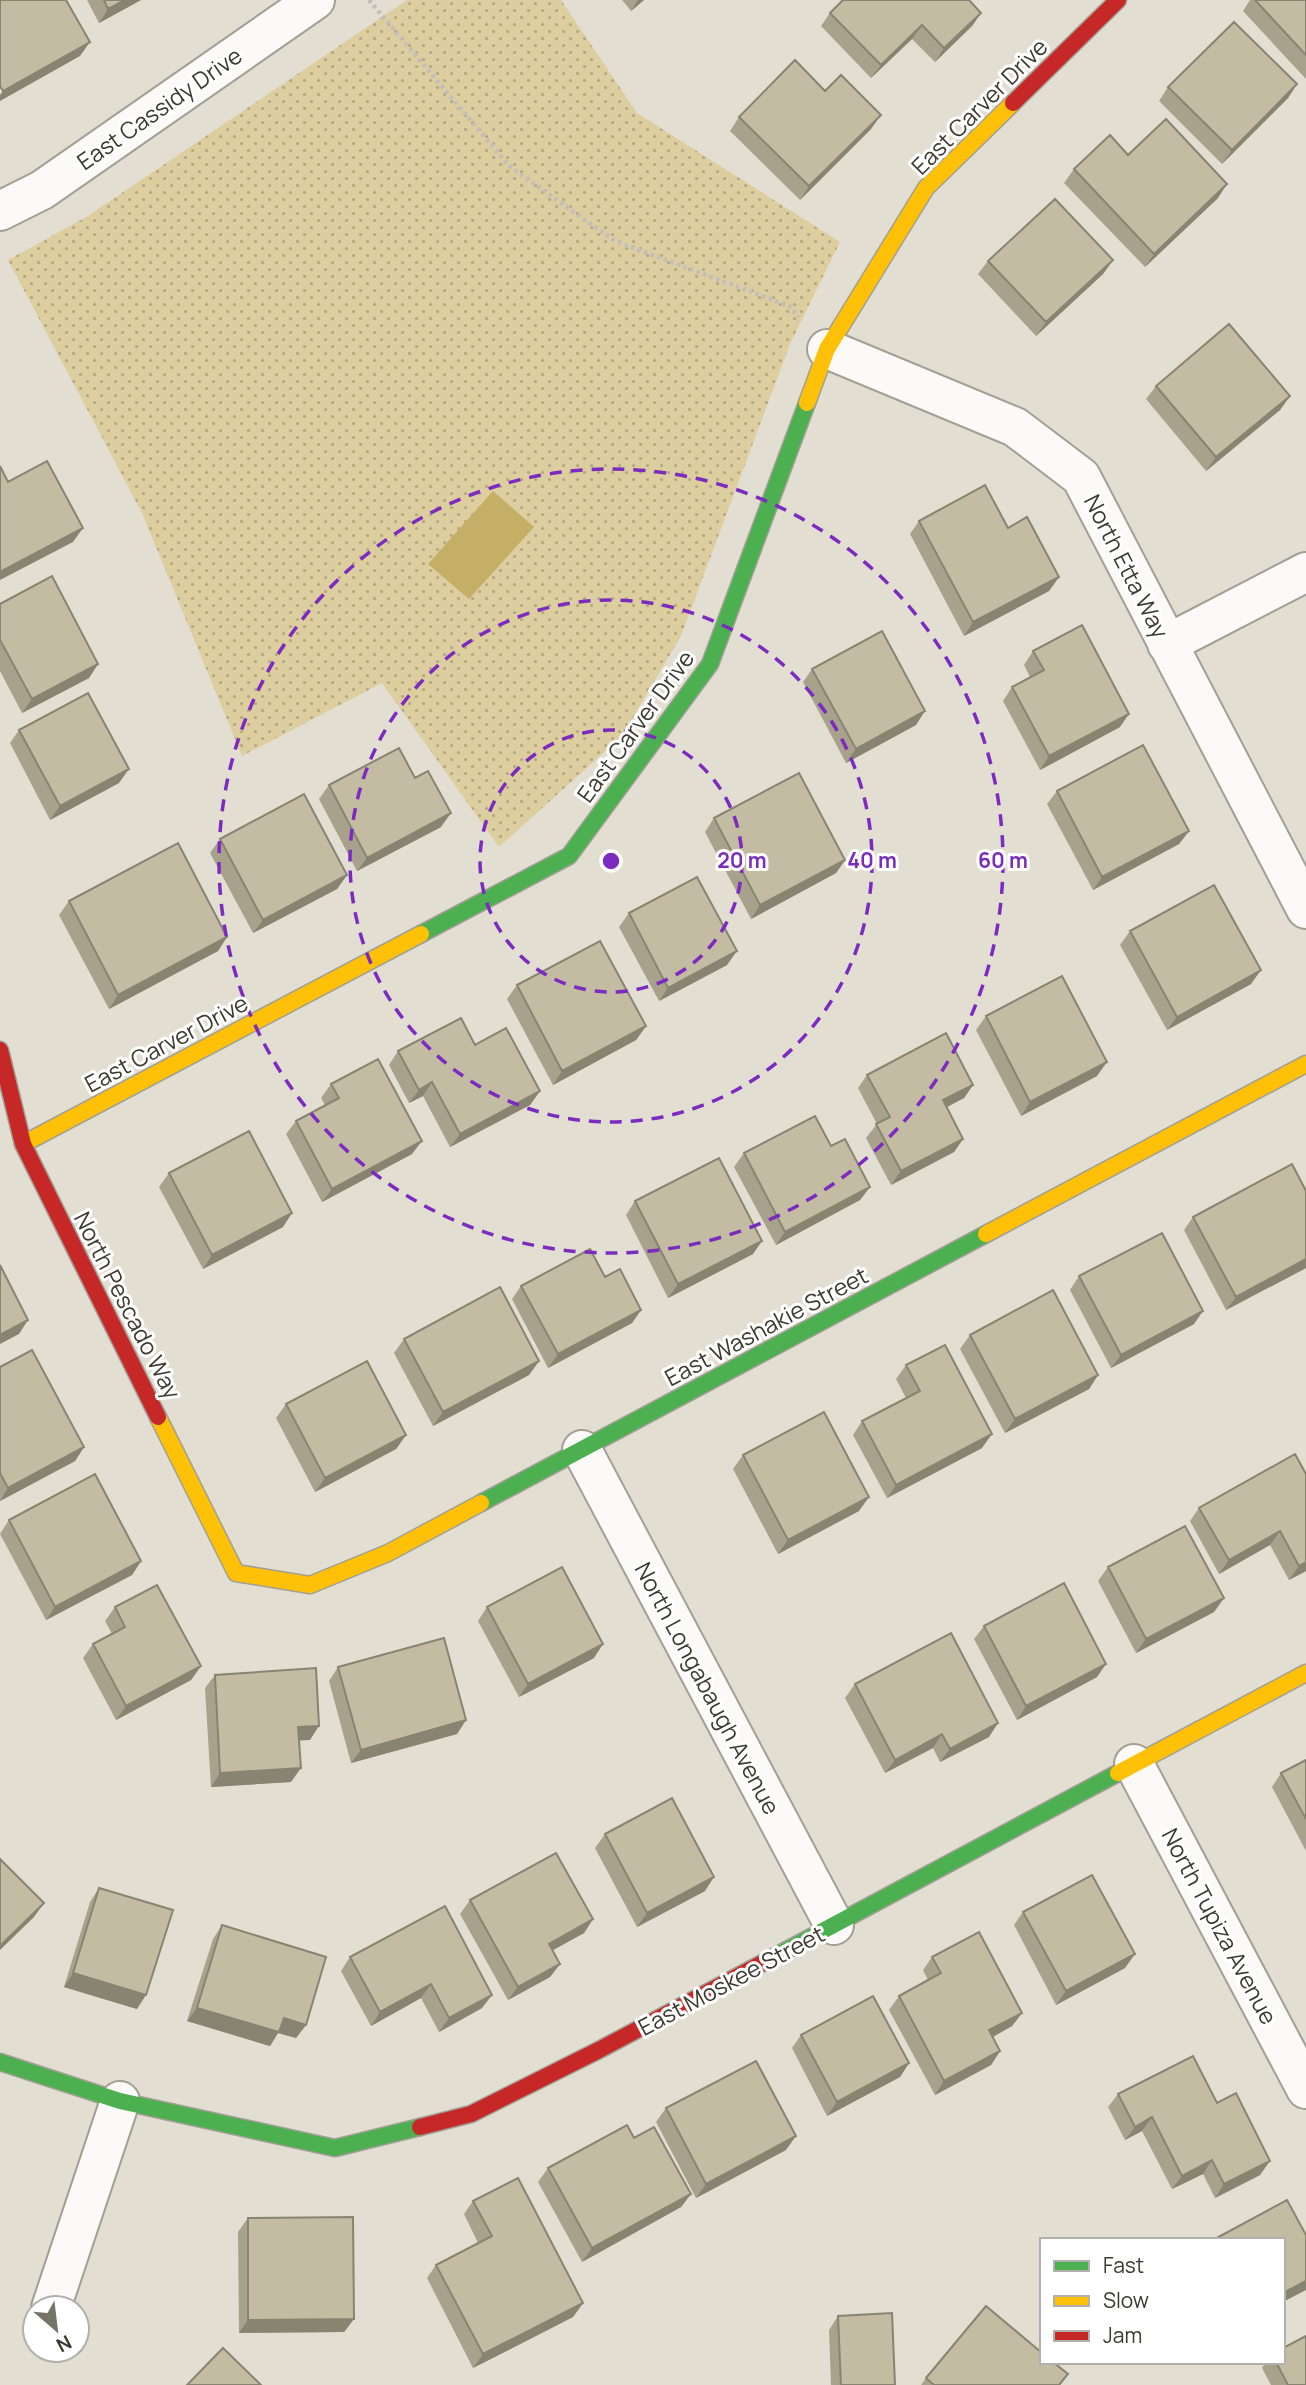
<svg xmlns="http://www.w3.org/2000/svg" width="1306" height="2385" font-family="Manrope,sans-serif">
<defs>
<pattern id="grass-dots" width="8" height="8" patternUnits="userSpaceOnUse" patternTransform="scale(1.75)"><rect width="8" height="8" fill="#ddce9f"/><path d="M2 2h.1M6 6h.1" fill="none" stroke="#b4a882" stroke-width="1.8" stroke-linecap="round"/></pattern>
</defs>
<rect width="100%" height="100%" fill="#e2ded1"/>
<path fill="url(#grass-dots)" d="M407 0H561L637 113 840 242 790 344 681 636 622 736 499 847 382 683 242 756 142 513 8 260 88 216Z"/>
<path fill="#c5af66" d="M493 491 534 527 469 599 428 564Z"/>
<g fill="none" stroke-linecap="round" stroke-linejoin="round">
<g stroke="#a29f95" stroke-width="42">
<path id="street" d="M0 211 42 190 315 0
M827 349 1015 427 1081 477 1306 909
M1167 644 1306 572
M582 1450 834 1925
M1134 1764 1306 2089
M51 2308 120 2101"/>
</g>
<g stroke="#a29f95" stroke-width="19">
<path id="fast" d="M421 934 569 856 710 664 807 403
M481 1503 986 1234
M772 1958 1118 1773
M0 2062 120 2101 335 2148 420 2127"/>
</g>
<g stroke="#a29f95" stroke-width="19">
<path id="slow" d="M807 403 827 349 926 188 1013 103
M23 1144 421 934
M986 1234 1306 1064
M158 1417 236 1573 310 1585 388 1553 481 1503
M1118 1773 1306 1673"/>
</g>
<g stroke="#a29f95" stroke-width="19">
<path id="jam" d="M1013 103 1118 0
M0 1050 23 1144 158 1417
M420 2127 471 2114 599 2050 772 1958"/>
</g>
<path stroke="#c2bfba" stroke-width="4.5" stroke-dasharray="3.5 3.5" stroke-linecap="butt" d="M369 0 509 166 615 241 789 306 799 317"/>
<use href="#street" stroke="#fbfaf8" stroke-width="38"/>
<use href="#fast" stroke="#4caf50" stroke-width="16"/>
<use href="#slow" stroke="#ffc107" stroke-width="16"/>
<use href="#jam" stroke="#c62828" stroke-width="16"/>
</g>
<path fill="#a8a28c" d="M87 0H141L99 23Z
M622 0H644L631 11Z
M1250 0H1306V79L1243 11Z
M830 13H981L972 26 935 62 912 39 871 78 821 26Z
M1297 84 1288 98 1222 164 1159 101 1168 87Z
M825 91 871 129 800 200 730 131 739 117Z
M1074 169 1218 198 1145 267 1064 183Z
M1113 260 1103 274 1036 336 978 274 988 261Z
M1156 386 1290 396 1280 410 1206 471 1146 399Z
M919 521 1008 528 1059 577 1049 591 964 636 910 534Z
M0 604 98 664 89 678 22 713 0 671Z
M1033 651 1120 727 1040 770 1003 701 1012 687 1030 677 1024 665Z
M812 669 916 725 846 763 803 682Z
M19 730 119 783 50 820 10 743Z
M329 785 441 827 357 871 319 799Z
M1057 791 1189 831 1179 844 1093 890 1047 804Z
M714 818 845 860 836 873 751 919 705 832Z
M220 839 347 875 337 889 253 933 210 853Z
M69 901 227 937 218 951 109 1009 59 915Z
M629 913 727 965 659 1001 619 927Z
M1130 931 1251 984 1167 1030 1120 945Z
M517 985 646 1026 636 1040 553 1085 507 999Z
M986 1016 1097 1076 1021 1116 976 1030Z
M475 1045 540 1091 530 1105 450 1147 423 1096 409 1103 389 1065 398 1051Z
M867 1075 973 1085 964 1098 947 1107 963 1139 954 1152 891 1185 866 1138 877 1124 858 1088Z
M331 1084 412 1154 322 1202 286 1134 296 1121 325 1105 321 1098Z
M744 1153 870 1187 860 1200 776 1245 734 1167Z
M169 1173 283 1227 203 1269 159 1187Z
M1306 1191V1268L1226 1310 1184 1230 1193 1217Z
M635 1201 753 1254 668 1298 626 1215Z
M1079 1276 1194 1324 1111 1368 1070 1290Z
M521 1286 641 1310 632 1323 548 1368 512 1299Z
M970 1335 1098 1375 1089 1389 1005 1433 960 1349Z
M404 1339 539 1361 529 1375 433 1426 394 1353Z
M906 1365 982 1448 887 1498 853 1435 862 1421 906 1398 896 1379Z
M0 1367 84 1447 75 1461 0 1501Z
M286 1404 406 1435 396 1449 315 1492 276 1418Z
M743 1455 859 1511 778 1554 733 1469Z
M1306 1474V1571L1289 1580 1270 1545 1219 1574 1190 1521 1199 1508Z
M9 1520 141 1561 132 1575 46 1620 0 1534Z
M1108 1567 1224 1598 1214 1612 1136 1653 1098 1581Z
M115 1607 201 1666 191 1680 116 1720 83 1658 93 1644 112 1634 105 1621Z
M487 1607 594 1658 519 1697 478 1621Z
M984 1626 1097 1677 1017 1720 974 1639Z
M338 1667 466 1720 457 1734 351 1763 329 1681Z
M215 1675 310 1740H299L291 1782 211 1787 205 1688Z
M855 1684 989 1737 940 1762 933 1748 885 1773 845 1698Z
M1306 1760V1851L1272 1787 1281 1773Z
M605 1834 705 1891 637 1927 595 1848Z
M99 1888 137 2009 64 1987 90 1902Z
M470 1900 593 1919 584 1933 552 1950 560 1964 550 1977 508 2000 460 1914Z
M445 1906 482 2008 439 2032 421 1998 371 2026 341 1971 350 1957Z
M1023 1912 1125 1968 1056 2005 1014 1925Z
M222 1925 306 2025 296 2038 278 2033 270 2046 187 2021 213 1939Z
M932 1957 1022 2013 1012 2026 993 2037 1000 2051 991 2065 935 2095 889 2010 899 1996 928 1980 923 1970Z
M801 2035 909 2063 900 2077 827 2116 792 2048Z
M1118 2094 1217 2103 1260 2175 1215 2198 1203 2174 1172 2189 1142 2131 1125 2140 1108 2107Z
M666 2108 786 2150 696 2198 656 2122Z
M548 2168 691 2194 681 2207 582 2262 538 2182Z
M473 2201 583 2303 573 2317 473 2368 427 2278 436 2265 478 2243 464 2214Z
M248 2218 354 2319 344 2332 239 2333 238 2232Z
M838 2316 895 2385H831L829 2330Z
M1266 2362H1283L1306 2385H1271L1262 2368Z
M1068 2374 1060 2385H921L926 2378Z"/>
<path fill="#888472" d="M125 0H141L99 23 108 9Z
M638 0H644L631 11Z
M981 13 972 26 935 62 944 48Z
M922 25 912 39 871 78 881 65Z
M90 42 80 56 0 101V95L3 91Z
M1297 84 1288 98 1222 164 1232 150Z
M881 115 871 129 800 200 809 186Z
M1227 184 1218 198 1145 267 1154 254Z
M1113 260 1103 274 1036 336 1046 322Z
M1290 396 1280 410 1206 471 1216 457Z
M83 528 73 542 0 580V572Z
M1059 577 1049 591 964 636 973 622Z
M98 664 89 678 22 713 32 699Z
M925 711 916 725 846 763 856 749Z
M1129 714 1120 727 1040 770 1049 756Z
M129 769 119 783 50 820 60 806Z
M451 813 441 827 357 871 367 858Z
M1189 831 1179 844 1093 890 1102 877Z
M845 860 836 873 751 919 760 905Z
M347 875 337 889 253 933 263 920Z
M227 937 218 951 109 1009 118 995Z
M737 951 727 965 659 1001 668 988Z
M1261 970 1251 984 1167 1030 1177 1017Z
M646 1026 636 1040 553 1085 562 1071Z
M1107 1062 1097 1076 1021 1116 1030 1102Z
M432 1082 423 1096 409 1103 419 1090Z
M973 1085 964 1098 933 1114 943 1100Z
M540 1091 530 1105 450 1147 460 1134Z
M963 1139 954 1152 891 1185 901 1171Z
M422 1141 412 1154 322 1202 332 1189Z
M870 1187 860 1200 776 1245 785 1232Z
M292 1213 283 1227 203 1269 212 1255Z
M762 1241 753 1254 668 1298 678 1284Z
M1306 1259V1268L1226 1310 1236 1297Z
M641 1310 632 1323 548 1368 558 1354Z
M1203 1311 1194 1324 1111 1368 1121 1355Z
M28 1320 19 1334 0 1344V1335Z
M539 1361 529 1375 433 1426 443 1412Z
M1098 1375 1089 1389 1005 1433 1015 1419Z
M992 1434 982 1448 887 1498 896 1485Z
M406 1435 396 1449 315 1492 325 1478Z
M84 1447 75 1461 0 1501 8 1488Z
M869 1497 859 1511 778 1554 788 1540Z
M1280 1531 1270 1545 1219 1574 1229 1560Z
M141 1561 132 1575 46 1620 55 1607Z
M1306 1562V1571L1289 1580 1299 1566Z
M1224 1598 1214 1612 1136 1653 1146 1639Z
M603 1644 594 1658 519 1697 528 1684Z
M1106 1664 1097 1677 1017 1720 1026 1706Z
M201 1666 191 1680 116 1720 126 1706Z
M466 1720 457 1734 351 1763 361 1750Z
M998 1723 989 1737 940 1762 950 1749Z
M319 1726 310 1740 289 1741 298 1727Z
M942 1734 933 1748 885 1773 895 1760Z
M301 1768 291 1782 211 1787 220 1773Z
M714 1877 705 1891 637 1927 647 1913Z
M44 1903 34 1917 0 1950V1946Z
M593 1919 584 1933 539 1958 549 1944Z
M1135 1954 1125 1968 1056 2005 1066 1991Z
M560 1964 550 1977 508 2000 518 1987Z
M73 1973 146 1995 137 2009 64 1987Z
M431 1984 421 1998 371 2026 380 2012Z
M492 1995 482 2008 439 2032 449 2018Z
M197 2008 284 2018 306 2025 296 2038 278 2033 270 2046 187 2021Z
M1022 2013 1012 2026 980 2044 989 2030Z
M1000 2051 991 2065 935 2095 944 2081Z
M909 2063 900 2077 827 2116 837 2102Z
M1152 2117 1142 2131 1125 2140 1135 2127Z
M796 2136 786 2150 696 2198 706 2184Z
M1212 2160 1203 2174 1172 2189 1182 2176Z
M1270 2161 1260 2175 1215 2198 1224 2184Z
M691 2194 681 2207 582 2262 592 2248Z
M1306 2281V2290L1283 2302V2293Z
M583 2303 573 2317 473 2368 483 2354Z
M354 2319 344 2332 239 2333 248 2320Z"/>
<path fill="#c3bca3" stroke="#888472" stroke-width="2" d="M0 0H66L90 42 3 91 0 86Z
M104 0H125L108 9Z
M843 0H969L981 13 944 48 922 25 881 65 830 13Z
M1255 0H1306V55Z
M1234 22 1297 84 1232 150 1168 87Z
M795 60 825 91 841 75 881 115 809 186 739 117Z
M1166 119 1227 184 1154 254 1074 169 1110 135 1128 155Z
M1055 199 1113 260 1046 322 988 261Z
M1229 324 1290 396 1216 457 1156 386Z
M47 461 83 528 0 572V466L8 482Z
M985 485 1008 528 1027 517 1059 577 973 622 919 521Z
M52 576 98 664 32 699 0 640V604Z
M1082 625 1129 714 1049 756 1012 687 1044 670 1033 651Z
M882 631 925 711 856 749 812 669Z
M88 693 129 769 60 806 19 730Z
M1143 745 1189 831 1102 877 1057 791Z
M399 748 415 778 428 771 451 813 367 858 329 785Z
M799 773 845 860 760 905 714 818Z
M304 794 347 875 263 920 220 839Z
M178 843 227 937 118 995 69 901Z
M697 877 737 951 668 988 629 913Z
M1214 885 1261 970 1177 1017 1130 931Z
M600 941 646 1026 562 1071 517 985Z
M1062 976 1107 1062 1030 1102 986 1016Z
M461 1018 475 1045 506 1028 540 1091 460 1134 432 1082 419 1090 398 1051Z
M946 1033 973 1085 943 1100 963 1139 901 1171 876 1124 890 1117 867 1075Z
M378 1059 422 1141 332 1189 296 1121 339 1098 331 1084Z
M815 1116 831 1146 845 1139 870 1187 785 1232 744 1153Z
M249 1131 292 1213 212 1255 169 1173Z
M719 1158 762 1241 678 1284 635 1201Z
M1292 1164 1306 1191V1259L1236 1297 1193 1217Z
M1162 1233 1203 1311 1121 1355 1079 1276Z
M590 1249 605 1277 620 1269 641 1310 558 1354 521 1286Z
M0 1265 28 1320 0 1335Z
M500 1287 539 1361 443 1412 404 1339Z
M1053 1290 1098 1375 1015 1419 970 1335Z
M945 1345 992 1434 896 1485 862 1421 920 1391 906 1365Z
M32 1350 84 1447 8 1488 0 1473V1367Z
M367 1361 406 1435 325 1478 286 1404Z
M824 1412 869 1497 788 1540 743 1455Z
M1295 1454 1306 1474V1562L1299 1566 1280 1531 1229 1560 1199 1508Z
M95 1474 141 1561 55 1607 9 1520Z
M1185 1526 1224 1598 1146 1639 1108 1567Z
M562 1567 603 1644 528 1684 487 1607Z
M1064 1583 1106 1664 1026 1706 984 1626Z
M157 1585 201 1666 126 1706 93 1644 125 1627 115 1607Z
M951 1633 998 1723 950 1749 942 1734 895 1760 855 1684Z
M444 1638 466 1720 361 1750 338 1667Z
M316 1668 319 1726 298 1727 301 1768 220 1773 215 1675Z
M1306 1760V1819L1281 1773Z
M672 1798 714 1877 647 1913 605 1834Z
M556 1853 593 1919 549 1944 560 1964 518 1987 470 1900Z
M0 1859 44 1903 0 1946Z
M1092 1875 1135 1954 1066 1991 1023 1912Z
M99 1888 173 1910 146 1995 73 1973Z
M445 1906 492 1995 449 2018 431 1984 380 2012 350 1957Z
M222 1925 326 1957 306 2025 284 2018 279 2032 197 2008Z
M979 1932 1022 2013 989 2030 1000 2051 944 2081 899 1996 941 1973 932 1957Z
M873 1996 909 2063 837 2102 801 2035Z
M1193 2056 1217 2103 1236 2093 1270 2161 1224 2184 1212 2160 1182 2176 1152 2117 1135 2127 1118 2094Z
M756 2061 796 2136 706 2184 666 2108Z
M627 2125 634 2138 654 2127 691 2194 592 2248 548 2168Z
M518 2178 583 2303 483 2354 436 2265 492 2236 473 2201Z
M1287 2200 1306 2235V2281L1283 2293V2240H1213Z
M353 2217 354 2319 248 2320V2218Z
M986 2306 1042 2353V2362H1053L1068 2374 1059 2385H934L926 2378Z
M892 2313 895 2385H841L838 2316Z
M1306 2336V2385H1288L1276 2362H1283V2348Z
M223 2348 261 2385H187Z"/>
<g fill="none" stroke="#7b2cbf" stroke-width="3.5" stroke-dasharray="12 9">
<circle cx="611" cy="861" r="131"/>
<circle cx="611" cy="861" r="261"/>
<circle cx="611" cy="861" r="392"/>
</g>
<g text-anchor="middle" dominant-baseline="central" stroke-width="6" stroke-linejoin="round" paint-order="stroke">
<g font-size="23" fill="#3c392f" stroke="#fff">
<text transform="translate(979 106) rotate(-45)">East Carver Drive</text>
<text transform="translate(159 108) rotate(-35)">East Cassidy Drive</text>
<text transform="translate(1127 566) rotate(63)">North Etta Way</text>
<text transform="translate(635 726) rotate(-54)">East Carver Drive</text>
<text transform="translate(166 1043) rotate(-28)">East Carver Drive</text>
<text transform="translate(128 1305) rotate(63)">North Pescado Way</text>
<text transform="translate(766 1326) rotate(-28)">East Washakie Street</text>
<text transform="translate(708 1688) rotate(62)">North Longabaugh Avenue</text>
<text transform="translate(1220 1926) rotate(62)">North Tupiza Avenue</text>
<text transform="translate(731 1980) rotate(-28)">East Moskee Street</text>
</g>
</g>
<circle cx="611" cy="861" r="10" fill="#7b2cbf" stroke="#fff" stroke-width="3.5"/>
<g font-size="21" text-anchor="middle" font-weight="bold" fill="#7b2cbf" stroke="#fff" stroke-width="6" stroke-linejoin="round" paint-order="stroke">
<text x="742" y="868">20 m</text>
<text x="872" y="868">40 m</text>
<text x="1003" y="868">60 m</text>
</g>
<rect x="1040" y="2238" width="245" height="126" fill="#ffffff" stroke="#b1b0ac" stroke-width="2"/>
<rect x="1054" y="2261" width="35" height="10" fill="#4caf50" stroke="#b1b0ac" stroke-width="2"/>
<text x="1103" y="2273" font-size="21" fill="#3c392f">Fast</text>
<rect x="1054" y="2296" width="35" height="10" fill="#ffc107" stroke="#b1b0ac" stroke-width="2"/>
<text x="1103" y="2308" font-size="21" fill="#3c392f">Slow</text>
<rect x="1054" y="2331" width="35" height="10" fill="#c62828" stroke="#b1b0ac" stroke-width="2"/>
<text x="1103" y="2343" font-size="21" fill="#3c392f">Jam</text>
<g transform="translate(56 2329) rotate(152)"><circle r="33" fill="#ffffff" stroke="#b1b0ac" stroke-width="2"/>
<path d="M0-5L12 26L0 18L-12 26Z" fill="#767368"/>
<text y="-10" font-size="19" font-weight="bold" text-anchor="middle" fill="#3c392f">N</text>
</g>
</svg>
